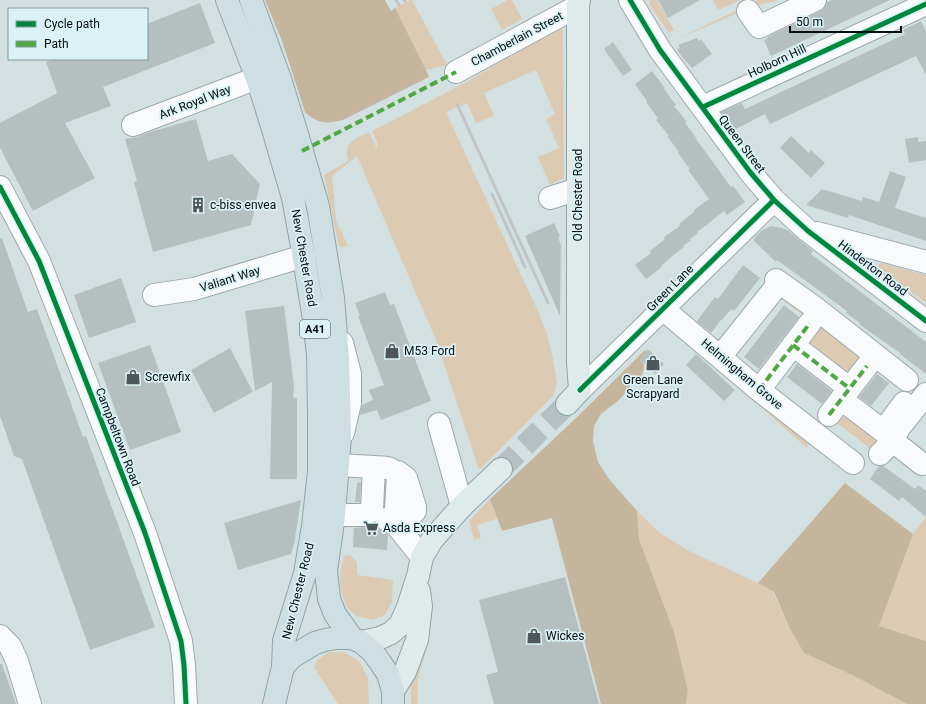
<svg xmlns="http://www.w3.org/2000/svg" width="926" height="704" font-family="Roboto,sans-serif">
<rect width="100%" height="100%" fill="#d3e0e2"/>
<path fill="#ddcab2" d="M410 0H412L447 65 426 70 395 8Z
M506 0H512L522 19 502 30 491 9 506 1Z
M651 0H657L674 30 669 33 649 4Z
M713 0H741L718 10Z
M758 0H778L773 2 751 6 733 15 675 40Z
M560 28 563 30 564 178 550 185 538 157 559 148 546 119 555 114 536 70 484 93 494 116 476 123 467 103 446 112 537 309 546 331 553 358 557 383 553 396 479 470 436 340 357 156 332 176 336 220 348 246 339 247 324 175 348 161C348 158 346 154 347 151 348 140 361 136 369 132L377 149V142L372 131 461 85Z
M881 263 926 275V303L879 268 878 265Z
M777 292 868 362 849 386 796 345 813 322 774 294Z
M684 339 809 442 807 448Z
M842 403 883 434 871 449 830 418Z
M490 499 497 519 477 525 481 538 474 540 469 521Z
M637 511 660 533 676 543 691 552 758 583 773 592 790 629 804 653 854 676 907 704H686L688 689 674 632 639 539Z
M926 517V641L879 626 913 534Z
M350 555 357 562V575L393 580 392 602 385 615 372 620 356 616 346 606 340 588V573L344 556Z
M425 641 428 642 418 680V704H411V683Z
M329 652H344L360 662 368 678 369 704H338L314 667 318 660Z"/>
<path fill="#c6b59d" d="M265 0H385L391 11 395 8 426 70 429 77 343 120C326 124 318 124 305 112L282 41Z
M649 350 640 360 644 365C644 374 641 378 632 381L628 390 618 401 601 414 594 426 593 441 598 462 609 479 637 511 639 539 674 632 688 690 686 704H601L552 518 502 531 490 499 575 419 644 351Z
M845 483 913 534 879 626 926 641V704H907L854 676 804 653 790 629 774 592 758 583Z"/>
<path fill="#b5bfc0" d="M658 0H700L668 18Z
M832 0H890L771 56 764 40 768 38 767 37 820 11 825 7 827 2Z
M200 3 215 43 103 87 111 106 65 123 95 178 33 211 0 148V123L57 93 46 62 54 59H147V24Z
M921 21 926 31V75L916 56 770 124 765 114 734 130 721 112 742 103 745 109 905 34 903 30Z
M697 38 699 41 701 39 712 54 692 68 687 62V63L677 50 680 47 678 45Z
M613 42 632 70 623 76 604 49Z
M652 71 665 88 664 89 676 105 674 106 687 122 685 123 697 139H696L731 187 733 186 745 202 727 215 724 211 705 226 697 232 698 233 690 239 691 240 683 246 684 247 676 253 661 266 662 267 646 279 635 265 651 253 650 251 665 239 664 237 680 226 679 224 695 211 694 210 709 199 688 170 690 169 678 153 679 152 667 136H669L656 120 658 118 646 102 647 101 635 84Z
M196 119 208 161 232 154 260 184 251 225 153 252 134 182 137 181 125 139 137 137 150 132Z
M791 136 809 153 811 150 825 163 811 178 780 148Z
M918 137V142L926 141V160L909 163 905 139Z
M890 171 906 177 895 208 926 218V241L849 215 848 218 806 205 822 189 862 201 863 197 879 202Z
M554 223 560 236 558 237 561 245 560 316 525 236Z
M771 226 782 228 788 230 798 239 813 251 811 254 926 342V374L900 354V353L859 324 860 323 846 313 847 311 777 260 776 262 753 240 761 231Z
M2 238 28 312 37 309 83 437 86 436 155 627 90 650 22 459 14 456 0 416V239Z
M743 265 760 278 734 311 731 309 722 320H721L711 333 697 321 715 297 718 299Z
M121 278 136 322 89 338 74 295Z
M385 292 390 305 394 304 431 401 381 420 377 410 360 415 362 405 373 400 369 390 384 385 358 316H360L355 303Z
M784 305 799 317 759 369 744 357Z
M284 306 294 386 293 397 297 398V479H270L272 382 255 391 245 311Z
M150 345 181 432 130 450 98 363Z
M230 348 253 392 214 413 191 370Z
M649 350 664 364 655 374 640 360Z
M696 354 735 390 724 401 686 365Z
M797 364 832 391 822 404 787 377Z
M877 374 889 383 871 406 859 397Z
M879 466H883L915 489 918 485 926 491V517L902 497 899 501 870 479Z
M361 482 360 502H355L357 483Z
M301 500 294 544 291 554 238 570 224 523Z
M375 523 379 529 388 535 387 550 353 547 354 528 366 527Z
M565 577 599 704H494L486 675 498 672 479 600Z
M0 664H2L16 704H0Z"/>
<g fill="none" stroke-linecap="round" stroke-linejoin="round">
<path stroke="#b4c0c2" stroke-width="22" stroke-dasharray="22 11" stroke-linecap="butt" d="M501 469 567 404"/>
<g stroke="#9ea8aa" stroke-width="24">
<path id="minor" d="M630 0 660 50 750 172 774 200 808 231 926 321
M748 11 759 27 815 0
M456 72 578 6
M703 107 926 4
M133 125 257 78
M0 187 39 261 145 533 181 641 184 665 186 704
M550 198 578 189
M817 233 926 262
M776 280 814 307 907 380
M154 295 194 289 304 256
M663 309 759 390 853 463
M342 343 350 374V403L343 433
M793 345 849 388
M720 357 779 283
M580 390 774 200
M759 390 810 323
M841 399 883 431 904 403
M829 415 867 366
M439 424 462 506
M893 441 922 464
M880 454 893 441 899 428 926 394
M374 467C384 468 392 466 398 476L395 524
M398 472 406 478 415 507V511L398 527
M334 515H365L372 509 374 467 338 465
M386 519 397 526 422 557
M0 636 10 646 17 661 30 704"/>
</g>
<g stroke="#8fa6a9" stroke-width="24">
<path id="major" d="M567 404 580 390 578 362V6L579 0
M361 642 380 638 391 633 400 625 408 607 418 576 422 557 432 540 462 506 501 469
M393 691 405 672 417 640 421 606 419 591"/>
</g>
<g stroke="#8fa6a9" stroke-width="24">
<path id="highway" d="M227 0 257 78 272 126 293 198 303 252 314 320 318 354 319 414V472L313 526 305 573 284 641 283 667
M251 0 280 79 297 134 318 206 333 298 338 359 340 436 334 515 326 571 329 599 335 614 352 638
M274 704 283 667 292 657 315 643 325 640 336 638H352L361 642 372 651 380 662 388 674 393 691V704"/>
</g>
<use href="#minor" stroke="#f8fafb" stroke-width="22"/>
<use href="#major" stroke="#dfeaeb" stroke-width="22"/>
<use href="#highway" stroke="#cddfe2" stroke-width="22"/>
<path stroke="#c1c5c6" stroke-width="3" d="M396 0 399 5
M404 0 405 1
M457 104 548 303
M492 194 525 267"/>
<path stroke="#50a842" stroke-width="4" stroke-dasharray="8 4" stroke-linecap="butt" d="M302 151 456 72
M793 345 849 388
M759 390 810 323
M829 415 867 366"/>
<g stroke="#daf2f5" stroke-width="8">
<path id="cycleway" d="M630 0 660 50 750 172 774 200 808 231 926 321
M703 107 926 4
M0 187 39 261 145 533 181 641 184 665 186 704
M580 390 774 200"/>
</g>
<use href="#cycleway" stroke="#00873e" stroke-width="5"/>
</g>
<defs>
<g id="building-bare" transform="scale(1.2)"><path d="M-4-6H4V6H1V3H-1V6H-4ZM-2.5-4.3h1.7v1.8h-1.7ZM.8-4.3h1.7v1.8H.8ZM-2.5-1h1.7V.8h-1.7ZM.8-1h1.7V.8H.8Z" fill="#4e585a" stroke="#daf2f5" stroke-width="2.5" paint-order="stroke"/></g>
<g id="shop-bare" transform="scale(1.2)"><path d="M-5-2.5h2.3a2.7 3.5 0 0 1 5.4 0H5L5.5 6h-11ZM-1.5-2.5h3a1.5 2.3 0 0 0-3 0Z" fill="#4e585a" stroke="#daf2f5" stroke-width="2.5" paint-order="stroke"/></g>
<g id="supermarket-bare" transform="scale(1.2)"><path d="M-6-5.5h2.5l.6 2H6L4.5 2H-2.5L-4.4-4H-6ZM-1.5 3.2a1.3 1.3 0 1 0 .1 0ZM3 3.2a1.3 1.3 0 1 0 .1 0Z" fill="#4e585a" stroke="#daf2f5" stroke-width="2.5" paint-order="stroke"/></g>
</defs>
<g fill-rule="evenodd">
<use href="#building-bare" x="198" y="205"/>
<use href="#shop-bare" x="392" y="351"/>
<use href="#shop-bare" x="653" y="363"/>
<use href="#shop-bare" x="133" y="377"/>
<use href="#supermarket-bare" x="371" y="528"/>
<use href="#shop-bare" x="534" y="636"/>
</g>
<g text-anchor="middle" dominant-baseline="central" stroke-width="3.5" stroke-linejoin="round" paint-order="stroke">
<rect fill="#daf2f5" stroke="#465255" stroke-width="1" x="300" y="320" width="30" height="18" rx="3"/>
<g font-size="11" font-weight="bold" fill="#060e10">
<text x="315" y="329">A41</text>
</g>
<g font-size="12" fill="#060e10" stroke="#daf2f5">
<text transform="translate(517 39) rotate(-28)">Chamberlain Street</text>
<text transform="translate(777 61) rotate(-25)">Holborn Hill</text>
<text transform="translate(195 102) rotate(-21)">Ark Royal Way</text>
<text transform="translate(742 144) rotate(53)">Queen Street</text>
<text transform="translate(578 195) rotate(-90)">Old Chester Road</text>
<text transform="translate(304 258) rotate(80)">New Chester Road</text>
<text transform="translate(873 268) rotate(37)">Hinderton Road</text>
<text transform="translate(230 279) rotate(-17)">Valiant Way</text>
<text transform="translate(670 288) rotate(-45)">Green Lane</text>
<text transform="translate(742 374) rotate(40)">Helmingham Grove</text>
<text transform="translate(118 437) rotate(69)">Campbeltown Road</text>
<text transform="translate(298 591) rotate(-76)">New Chester Road</text>
</g>
<g font-size="12" fill="#060e10" stroke="#daf2f5" text-anchor="start">
<text x="210" y="205">c-biss envea</text>
<text x="404" y="351">M53 Ford</text>
<text x="145" y="377">Screwfix</text>
<text x="653" y="380" text-anchor="middle">Green Lane<tspan x="653" dy="14">Scrapyard</tspan></text>
<text x="383" y="528">Asda Express</text>
<text x="546" y="636">Wickes</text>
</g>
</g>
<rect x="8" y="8" width="140" height="52" fill="#daf2f5" stroke="#859799"/>
<rect x="16" y="21" width="20" height="6" fill="#00873e" stroke="#859799"/>
<text x="44" y="28" font-size="12" fill="#060e10">Cycle path</text>
<rect x="16" y="41" width="20" height="6" fill="#50a842" stroke="#859799"/>
<text x="44" y="48" font-size="12" fill="#060e10">Path</text>
<path d="M790 26v6h111v-6" fill="none" stroke="#060e10" stroke-width="2"/>
<text x="796" y="26" font-size="12" fill="#060e10" stroke="#daf2f5" stroke-width="3" paint-order="stroke">50 m</text>
</svg>
